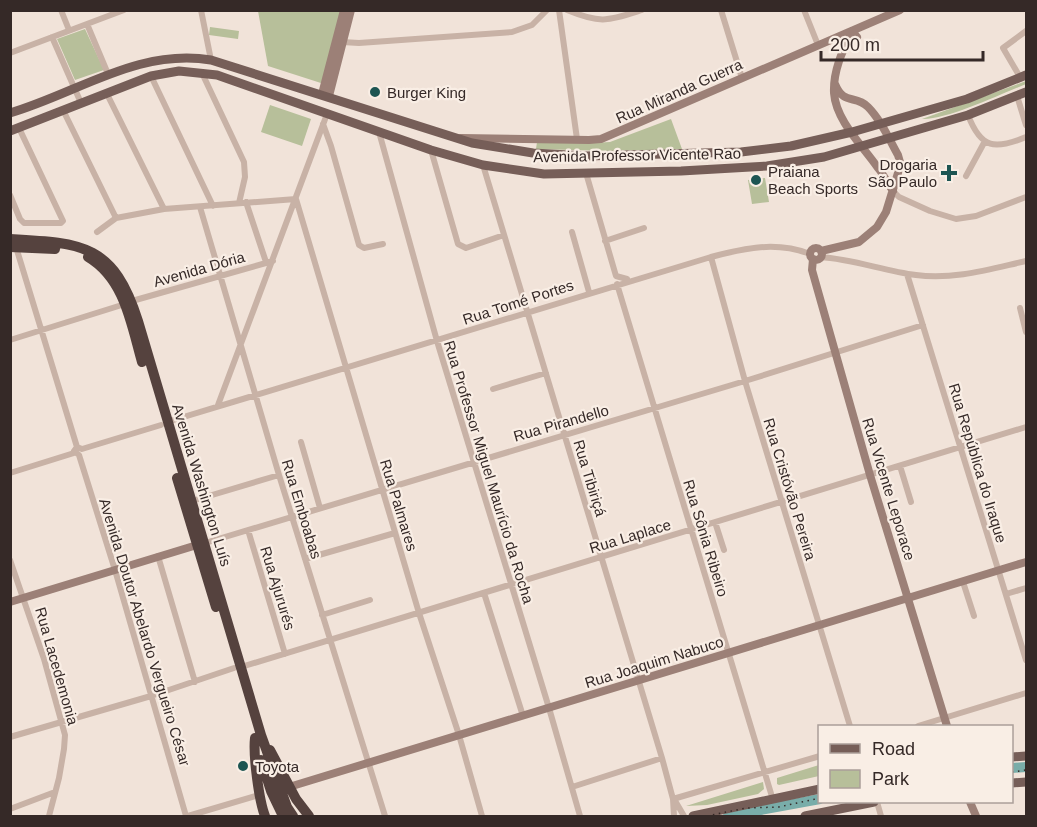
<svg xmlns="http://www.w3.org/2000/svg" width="1037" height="827" font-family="Arial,sans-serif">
<rect width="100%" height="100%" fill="#f1e3d9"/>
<path fill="#b7bf9a" d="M258 11H341L324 84 268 66Z
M210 27 239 31 238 39 209 35Z
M85 29 104 70 75 80 57 39Z
M1026 81V84C1001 94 947 120 922 119Z
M270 105 311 119 302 146 261 132Z
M671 119 682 149 610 151 536 149 537 142 592 143 610 142Z
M765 178 769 202 752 204 748 180Z
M819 765V776L779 785 777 784V778Z
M763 782 764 789 758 794 707 805 686 806Z"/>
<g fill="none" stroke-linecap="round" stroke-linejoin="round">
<path stroke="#79ada9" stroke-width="10" d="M1012 768 1026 767
M728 816 820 799"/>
<path stroke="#c8b2a6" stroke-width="6" d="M61 10 69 30
M201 10 211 60
M559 10 577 139
M567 10C601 24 607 21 642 10
M721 10 742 78
M804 10 818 45
M87 24 108 74
M52 37 81 103
M342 42 359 43 512 32 532 25 547 10
M10 53 124 10
M202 73 244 162 245 177 239 203
M151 76 213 206
M1020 77 1003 48 1026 31
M107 94 164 209
M1017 96 1026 125
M63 110 116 218
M968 115C981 149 995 150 1026 137
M323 124 331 146 359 245 364 248 383 244
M379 132 437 341 549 708 580 816
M431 150 458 244 466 248 504 235
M483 165 662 758 673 799 674 816
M586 173 616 276 627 279
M966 176 985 141
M893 191 899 197 930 211 956 219 976 216 1026 197
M10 195 20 219 24 223H61L63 221 19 128
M246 202 266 262
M200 207 279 475 385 816
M97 232 116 218 164 209 296 199 419 613 459 735 482 816
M572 232 589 292
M605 241 644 228
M16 247 77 447
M711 257 745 381 850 726
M820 257C853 259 884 271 916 275 954 280 990 269 1026 261
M907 274 1026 660
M617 284 773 800
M132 301 273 261
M1020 308 1026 332
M10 340 125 304
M493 389 546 373
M218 405 327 114
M167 422 711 257C745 248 776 241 810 254
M161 425 82 449 77 447 74 451 79 455 115 570 186 816
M301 442 320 508
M900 466 911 502
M10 473 74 453
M192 501 279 475
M715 522 724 550
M248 530 285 654
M205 543 745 381 923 325
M158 556 195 682
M305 559 395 533
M10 560 44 659 65 735 64 749 59 778 49 816
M963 582 974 616
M484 593 523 716
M1006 594 1026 588
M322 615 370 600
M241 667 1026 427
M918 726 1026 693
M10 737 151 696 234 668
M572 787 662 758
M673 799 820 756
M674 799 684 816
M877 802 881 816
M10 809 55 792
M188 816 259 795"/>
<path stroke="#9c8077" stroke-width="8" d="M857 37 852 31C843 50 833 70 834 93 836 121 863 146 878 168 884 175 888 184 893 191
M322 94 344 10
M329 96 351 10
M461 138 589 140 601 139 900 10
M810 254a6 6 0 1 1 12 0a6 6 0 1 1-12 0Z
M821 251 859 242 877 227 886 212 898 173 900 162 898 155C889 139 881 120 868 107 855 94 844 106 835 84
M813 259 812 270 870 475 947 726
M10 602 197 545
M289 787 1026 562
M970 802 976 816"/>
<path stroke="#765e58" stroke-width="9" d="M10 113C78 93 138 48 211 60L472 143 533 153 586 156 741 152 791 146 852 132 967 99 1026 75
M10 131 151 76 179 71 217 75 431 150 483 165 544 174 681 171 767 166 824 157 968 115 1026 92
M1012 757 1026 756
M1012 783 1026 782
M693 816 820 789
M805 816 874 802"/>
<path stroke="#55423e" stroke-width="10" d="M10 239C84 243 114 245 138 321L261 735 287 807 293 816
M10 247 55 249
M88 257C125 279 131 324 142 362
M177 478 216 607
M255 738C253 755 259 801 265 816
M270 750 296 799 309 816
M261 760 271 791 283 816"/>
<path stroke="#352927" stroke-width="1.5" stroke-dasharray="1.5 4.5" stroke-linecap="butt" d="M1012 772 1026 770
M707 816 746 808 779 807 820 798"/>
</g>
<g fill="#1d5552" stroke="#f9eee5" stroke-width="2">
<circle cx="375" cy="92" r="6"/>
<path d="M946 164h6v6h6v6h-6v6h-6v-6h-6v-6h6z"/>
<circle cx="756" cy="180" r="6"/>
<circle cx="243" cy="766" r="6"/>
</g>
<g text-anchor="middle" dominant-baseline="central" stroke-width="4.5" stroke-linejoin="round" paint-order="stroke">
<g font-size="15" fill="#352927" stroke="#f9eee5">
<text transform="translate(679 91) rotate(-24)">Rua Miranda Guerra</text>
<text transform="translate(637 155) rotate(-1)">Avenida Professor Vicente Rao</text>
<text transform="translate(199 269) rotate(-16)">Avenida Dória</text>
<text transform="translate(518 302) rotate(-18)">Rua Tomé Portes</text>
<text transform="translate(561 423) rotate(-16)">Rua Pirandello</text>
<text transform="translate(978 463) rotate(73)">Rua República do Iraque</text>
<text transform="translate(489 472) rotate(73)">Rua Professor Miguel Maurício da Rocha</text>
<text transform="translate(590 478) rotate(73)">Rua Tibiriçá</text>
<text transform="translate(202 485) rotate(73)">Avenida Washington Luís</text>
<text transform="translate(790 489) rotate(73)">Rua Cristóvão Pereira</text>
<text transform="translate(889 489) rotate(73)">Rua Vicente Leporace</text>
<text transform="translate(399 505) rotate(73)">Rua Palmares</text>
<text transform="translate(302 509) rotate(73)">Rua Emboabas</text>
<text transform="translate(630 536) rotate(-17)">Rua Laplace</text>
<text transform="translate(706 538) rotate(73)">Rua Sônia Ribeiro</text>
<text transform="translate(278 588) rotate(73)">Rua Ajururés</text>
<text transform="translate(145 632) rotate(73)">Avenida Doutor Abelardo Vergueiro César</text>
<text transform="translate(654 662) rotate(-17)">Rua Joaquim Nabuco</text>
<text transform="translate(57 666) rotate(74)">Rua Lacedemonia</text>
</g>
<g font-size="15" fill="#352927" stroke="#f9eee5" text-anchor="start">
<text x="387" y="92">Burger King</text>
<text x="937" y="164" text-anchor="end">Drogaria<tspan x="937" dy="17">São Paulo</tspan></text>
<text x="768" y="171">Praiana<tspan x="768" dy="17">Beach Sports</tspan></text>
<text x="255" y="766">Toyota</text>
</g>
</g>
<rect width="1037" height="827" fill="none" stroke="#352927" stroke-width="24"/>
<rect x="818" y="725" width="195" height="78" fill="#f9eee5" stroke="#ab9f99" stroke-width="1.5"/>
<rect x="830" y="744" width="30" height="9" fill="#765e58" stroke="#ab9f99" stroke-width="1.5"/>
<text x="872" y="755" font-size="18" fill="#352927">Road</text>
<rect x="830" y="770" width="30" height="18" fill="#b7bf9a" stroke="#ab9f99" stroke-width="1.5"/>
<text x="872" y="785" font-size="18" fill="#352927">Park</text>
<path d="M821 51v9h162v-9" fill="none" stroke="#352927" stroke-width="3"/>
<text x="830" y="51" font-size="18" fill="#352927" stroke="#f9eee5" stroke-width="4.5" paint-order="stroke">200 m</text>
</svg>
